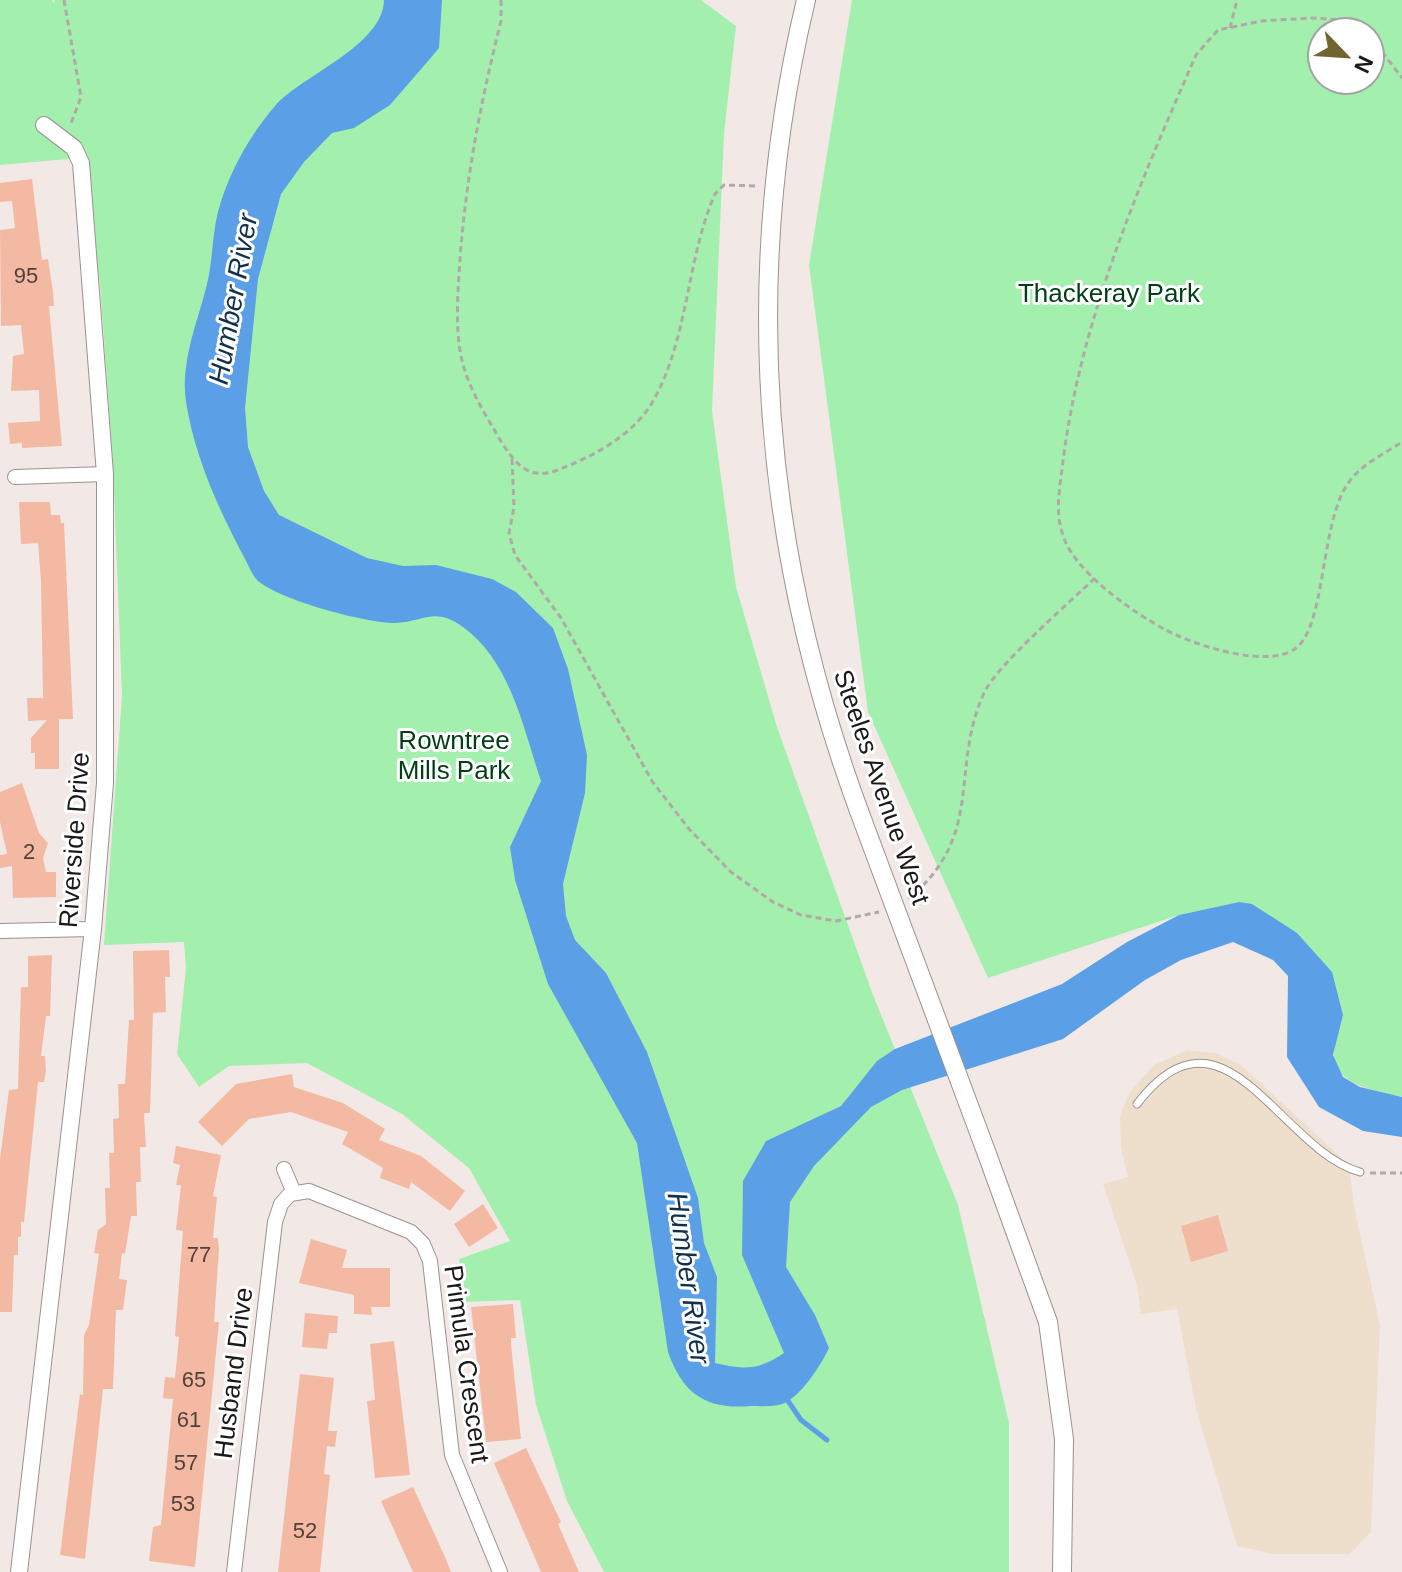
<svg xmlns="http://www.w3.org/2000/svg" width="1402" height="1572" font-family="Helvetica,sans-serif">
<rect width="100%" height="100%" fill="#f2e9e7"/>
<path fill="#eedfcc" d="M1187 1050 1216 1053 1241 1065 1349 1165 1354 1206 1380 1325 1371 1532 1350 1554H1272L1237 1546 1196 1409 1177 1309 1141 1314 1137 1285 1103 1184 1128 1177 1121 1148 1120 1116 1129 1093 1154 1065Z"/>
<path fill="#a3efae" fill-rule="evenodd" d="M0 0H52L54 4V0H701L736 26 724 134 712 411 736 587 777 727 873 995 958 1205 1009 1423V1572H604L567 1501 536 1405 520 1300 463 1302 459 1259 510 1241 469 1168 402 1114 307 1063 229 1066 199 1087 177 1054 186 968 184 942 104 945 122 696 113 464 100 283 80 158 0 165Z
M852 0H1402V1097C1378 1091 1332 1086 1334 1052 1334 1040 1340 1027 1343 1015L1239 902 1179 915 988 978 868 712 809 265ZM1322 32H1370V80H1322Z"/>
<path fill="#5ba0e6" d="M384 0H442L439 48 428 61 390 105 354 128 332 133 304 162 281 194 258 279 245 408 248 447 264 491 279 515 367 558 403 566 436 565 492 579 516 592 553 628 568 669 587 755 585 793 563 884 566 916 575 940 606 973 647 1052 698 1198 704 1243 717 1277 715 1363C743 1370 760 1370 784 1353L742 1255 743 1181 766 1141 841 1106 877 1061 895 1049 1062 984 1127 942 1179 915 1239 902 1252 904 1297 933 1332 972 1343 1015 1333 1055 1343 1077 1360 1087 1402 1097V1137L1363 1131 1319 1107 1287 1057 1288 976 1273 960 1233 942 1181 960 1145 980 1063 1039 902 1090 871 1107 814 1166 790 1202 786 1267 815 1315 829 1348C821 1365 801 1397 782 1404 774 1407 760 1406 751 1406 706 1410 683 1394 668 1352L637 1143 548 984 515 880 510 847 541 781C523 728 511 662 463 627 434 606 424 622 395 623 365 623 279 600 257 580 252 575 249 566 245 559 219 510 195 458 186 402 180 362 198 321 207 284 213 260 212 235 218 212 228 174 249 136 275 106 302 75 383 46 384 0Z"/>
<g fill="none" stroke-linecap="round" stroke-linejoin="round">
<path stroke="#5ba0e6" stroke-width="5" d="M784 1395 801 1420 827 1440"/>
</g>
<path fill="#f4b9a3" d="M32 179 42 260 48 259 53 292 54 306H49L62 446 22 448V443L10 444 8 423 40 421 39 390 11 391 13 356 24 354 21 325 1 326 0 230 15 228 12 201 0 202V183Z
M19 502H50L51 515H60L61 523H64L73 719H59V769H35V753H31V738L47 720 28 721 27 698H43L41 581 38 543 21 544Z
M22 783 39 833 48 843 43 858 46 872H56V897L13 898 12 866 0 868V855L7 854 0 822V792Z
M169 950 170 977H165L166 1012 153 1013 150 1113H144L146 1147H140L141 1182H136L137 1216H131L125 1254 122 1253 119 1279 127 1280 123 1310H116L113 1389H103L85 1559 60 1555 80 1394 83 1395 84 1335 89 1325 94 1289 99 1254 94 1253 98 1230 106 1224 105 1188H110L109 1153H114L113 1119 119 1118 118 1084H125L129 1020H134L133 951Z
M52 955 50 1016H46L41 1056H45L46 1071 44 1082H38L24 1222H21V1237H18V1255H14L12 1312H0V1159L9 1090 18 1089 21 987H28V956Z
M292 1074 294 1087 343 1103 385 1129 379 1140 421 1156 465 1191 450 1211 411 1182 409 1189 380 1178 383 1168 342 1144 348 1132 291 1112 249 1119 222 1146 198 1122 236 1084Z
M176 1146 221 1155 213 1196 217 1197 213 1238H218L219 1249 214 1322H219L195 1567 149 1561 153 1527 161 1525 173 1399 163 1398 165 1377 175 1378 179 1337 175 1336 183 1231 176 1230 181 1185H176L180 1165 173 1163Z
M483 1204 498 1228 469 1247 454 1224Z
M1218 1215 1228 1251 1191 1262 1181 1226Z
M311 1239 347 1250 342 1268H390V1307H371L372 1315 354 1314V1295L299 1283Z
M513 1304 516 1338H511V1345L521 1439 486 1442 471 1307Z
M305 1313 338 1316 337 1333H329L327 1349 302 1347Z
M394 1341 410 1475 375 1478 367 1401 375 1400 370 1344Z
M300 1374 334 1378 328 1431H337L335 1447 327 1446 324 1474 330 1475 320 1572H278Z
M526 1448 561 1522 558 1524 579 1572H541L494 1463Z
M413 1487 445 1557 451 1572H413L398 1539 381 1501Z"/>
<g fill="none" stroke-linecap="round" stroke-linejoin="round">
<g stroke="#9a928f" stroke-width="9">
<path id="service" d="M1137 1104C1224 990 1279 1149 1360 1172"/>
</g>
<g stroke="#9a928f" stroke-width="16">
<path id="minor" d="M15 477 105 474
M0 931 93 929
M284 1169 294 1193
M234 1572 275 1222 281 1204 290 1194 309 1191 411 1232 423 1244 430 1261 452 1455 500 1572"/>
</g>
<g stroke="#9a928f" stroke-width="18">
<path id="tertiary" d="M19 1572 93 929 105 783V474L81 163 74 148 44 125"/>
</g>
<g stroke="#9a928f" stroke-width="20">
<path id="secondary" d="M806 0C740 276 761 545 859 811
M987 1154 1048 1322 1064 1439 1062 1572"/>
</g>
<path stroke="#b0a9a7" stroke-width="3" stroke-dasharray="6 4" stroke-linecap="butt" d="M64 0 81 97 70 126
M501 0V21C481 100 466 178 460 259 458 290 455 325 461 356 467 386 484 412 499 438 512 459 526 481 555 471 592 457 631 437 652 403 689 339 686 260 715 194L724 185 759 186
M1230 28 1237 0
M1363 32 1344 20 1311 18 1262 21 1218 30 1196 55C1139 185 1081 319 1063 461 1060 487 1054 513 1064 538 1076 573 1134 613 1166 630 1194 645 1264 668 1293 650 1327 631 1319 522 1349 482 1361 465 1385 453 1402 442
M1370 36 1402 78
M512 459 514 507 509 533 515 555 561 618 652 781 689 829 731 872 773 902 801 915 836 921 879 912
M908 899C986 835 949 770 984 693 997 665 1070 602 1095 578
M1370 1173H1402"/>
<use href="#service" stroke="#fff" stroke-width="7"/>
<use href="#minor" stroke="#fff" stroke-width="14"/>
<use href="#tertiary" stroke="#fff" stroke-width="16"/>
<use href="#secondary" stroke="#fff" stroke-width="18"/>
<g stroke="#9a928f" stroke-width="20" stroke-linecap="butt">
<path id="secondary-bridge" d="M859 811 987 1154"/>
</g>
<use href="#secondary-bridge" stroke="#fff" stroke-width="18"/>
</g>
<g text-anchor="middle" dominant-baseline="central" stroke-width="6" stroke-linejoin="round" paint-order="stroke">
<g font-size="22" fill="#51413b">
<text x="26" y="275">95</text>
<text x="29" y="851">2</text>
<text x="199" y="1254">77</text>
<text x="194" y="1379">65</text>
<text x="189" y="1419">61</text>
<text x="186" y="1462">57</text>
<text x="183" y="1503">53</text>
<text x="305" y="1530">52</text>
</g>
<g font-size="26" fill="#003f14" stroke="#fff">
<text x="1109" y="293">Thackeray Park</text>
<text x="454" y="740">Rowntree<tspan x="454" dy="30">Mills Park</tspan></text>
</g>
<g font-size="26" fill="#1b1918" stroke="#fff">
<text transform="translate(882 787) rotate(71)">Steeles Avenue West</text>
<text transform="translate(74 840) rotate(-86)">Riverside Drive</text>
<text transform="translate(467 1364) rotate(82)">Primula Crescent</text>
<text transform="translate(233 1373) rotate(-83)">Husband Drive</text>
</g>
<g font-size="28" font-style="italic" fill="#122f4b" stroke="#fff">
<text transform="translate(233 299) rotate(-80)">Humber River</text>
<text transform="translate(689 1278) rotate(82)">Humber River</text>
</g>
</g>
<g transform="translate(1346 56) rotate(115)"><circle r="38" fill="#ffffff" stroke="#a4a3a3" stroke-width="2"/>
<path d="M0-6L14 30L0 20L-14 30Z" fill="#706431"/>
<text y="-12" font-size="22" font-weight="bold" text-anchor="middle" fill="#1b1918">N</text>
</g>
</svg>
